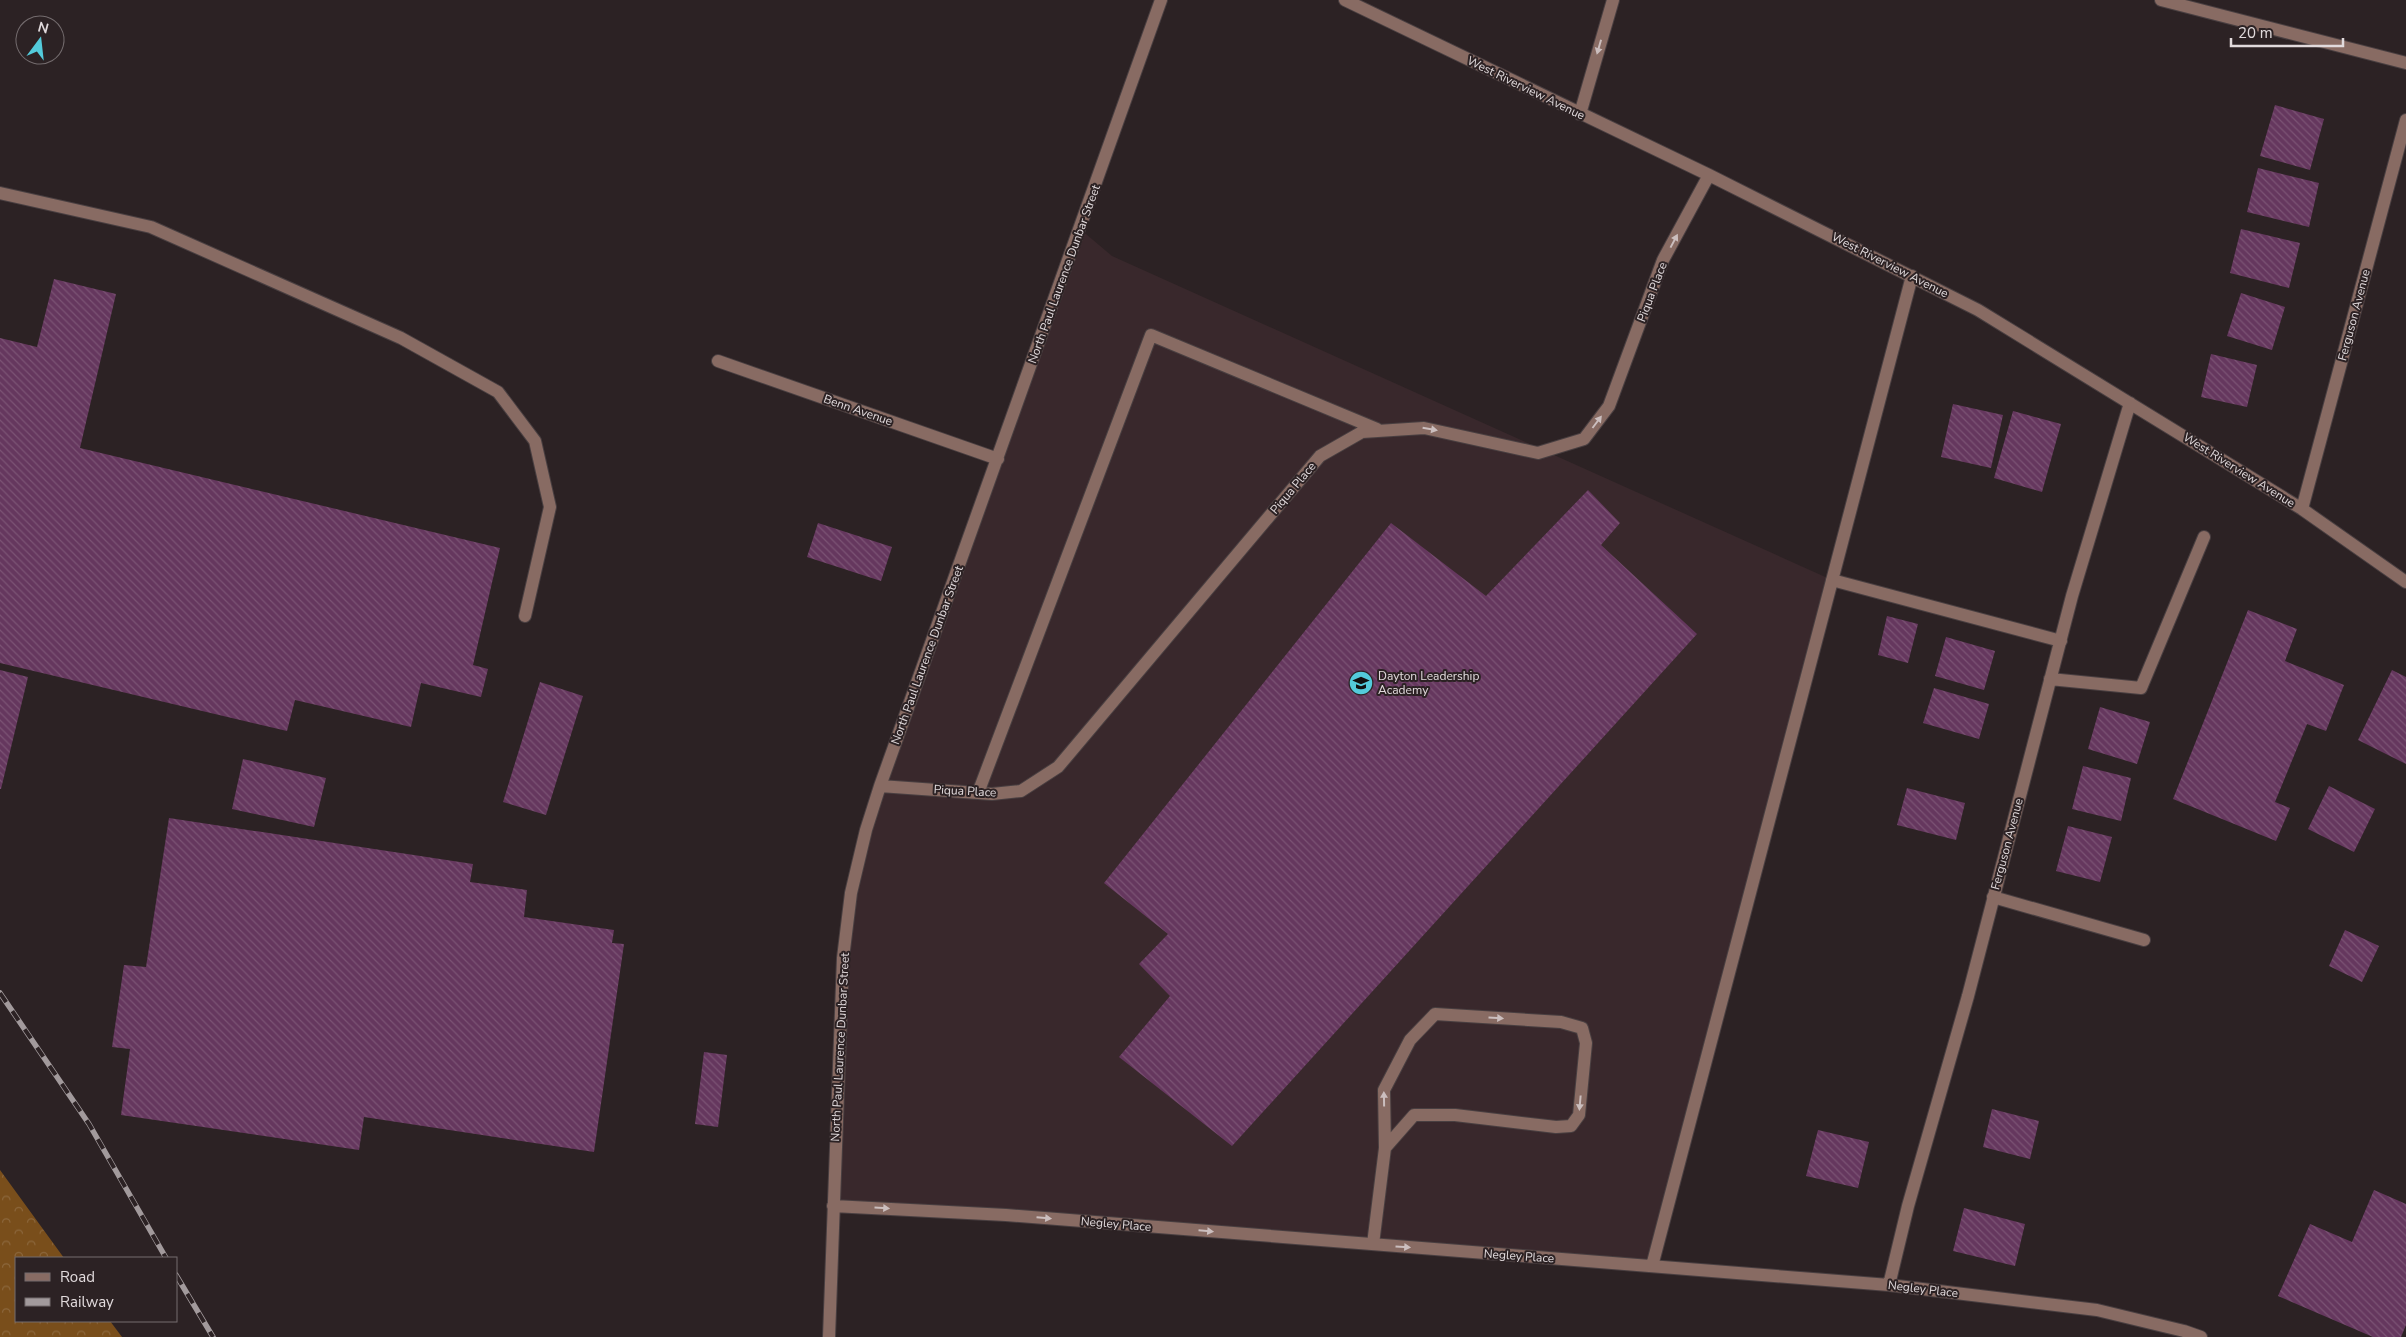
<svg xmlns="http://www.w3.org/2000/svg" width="2406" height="1337" font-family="'Nunito Sans',sans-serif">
<defs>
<pattern id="forest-crowns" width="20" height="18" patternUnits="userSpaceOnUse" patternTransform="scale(1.25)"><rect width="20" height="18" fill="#794e1b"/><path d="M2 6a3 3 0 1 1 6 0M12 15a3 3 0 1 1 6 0" fill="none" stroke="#8c673c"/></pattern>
<pattern id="building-back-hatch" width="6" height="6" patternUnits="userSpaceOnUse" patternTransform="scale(1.25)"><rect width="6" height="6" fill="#65375e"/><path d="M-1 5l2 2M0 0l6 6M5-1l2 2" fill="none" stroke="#7b5374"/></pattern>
</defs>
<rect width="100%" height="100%" fill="#2c2224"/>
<path fill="#39282c" d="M1080 229 1112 256 1832 580 1652 1266 833 1206 843 958 866 830Z"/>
<path fill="url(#forest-crowns)" d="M0 1170 64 1258H16V1321H110L122 1337H0Z"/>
<path fill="url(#building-back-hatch)" d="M2275 105 2324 119 2310 170 2260 156Z
M2258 168 2319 183 2309 227 2247 212Z
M2241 229 2300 243 2289 288 2230 273Z
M54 279 116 294 80 448 500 548 473 665 488 669 481 697 421 683 411 727 295 700 287 731 0 663V338L37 347Z
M2241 293 2285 307 2272 350 2227 336Z
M2211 354 2257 365 2247 407 2201 397Z
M1953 404 2003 415 1991 468 1941 457Z
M2013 411 2061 424 2042 492 1994 478Z
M1588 490 1620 523 1601 545 1697 634 1232 1146 1119 1057 1170 996 1139 964 1168 934 1104 883 1391 523 1486 596Z
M818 523 892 547 881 581 807 557Z
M2248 610 2297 629 2285 661 2344 685 2326 731 2307 724 2275 802 2290 808 2276 841 2173 799Z
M1887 616 1918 624 1908 663 1878 655Z
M1946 637 1995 651 1984 690 1935 676Z
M0 670 28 677 1 789H0Z
M2392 670 2406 677V764L2358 740Z
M540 682 583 696 546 815 503 802Z
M1934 688 1989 704 1979 739 1923 723Z
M2100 707 2150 722 2137 764 2088 749Z
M243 759 326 778 314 827 232 809Z
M2083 766 2131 778 2121 821 2072 809Z
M2329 786 2375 809 2354 852 2308 829Z
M1907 788 1965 803 1956 840 1897 825Z
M169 818 473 864 470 882 527 890 524 917 614 930 612 943 624 944 594 1152 364 1117 359 1150 121 1115 130 1049 112 1047 124 965 146 967Z
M2068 826 2112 837 2100 882 2056 871Z
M2345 930 2379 946 2362 982 2329 966Z
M704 1052 727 1055 718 1127 695 1124Z
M1992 1109 2039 1121 2030 1159 1983 1147Z
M1818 1130 1869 1142 1858 1188 1806 1176Z
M2374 1190 2406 1204V1325L2401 1337H2373L2278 1296 2310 1224 2352 1242Z
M1964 1208 2025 1224 2015 1266 1953 1251Z"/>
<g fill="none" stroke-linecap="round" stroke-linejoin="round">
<g stroke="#493f41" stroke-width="14">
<path id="minor" d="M1345 0 1709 175 1978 310 2302 509 2406 582
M2161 0 2406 63
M1580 114 1613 0
M0 193 151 227 401 338 498 392 535 441 550 507 525 616
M718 361 998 459
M2302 509 2406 120
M1832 580 2061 641
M2050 679 2141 688 2204 537
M880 786 992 794 1021 791 1058 767 1320 456 1362 432 1424 428 1538 453 1584 439 1609 406 1663 260 1709 175
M978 793 1151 335 1377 429
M1993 897 2144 940
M833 1206 1006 1215 1889 1285 2097 1310 2184 1331 2201 1337
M1373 1244 1385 1148 1384 1090 1410 1040 1435 1014 1561 1022 1582 1028 1586 1043 1579 1115 1571 1126 1556 1127 1455 1115H1414L1385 1148
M1652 1266 1912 276
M1889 1285 1908 1206 1968 996 2072 596 2130 403
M829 1337 843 958 851 893 866 830 880 786 1161 0"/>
</g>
<use href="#minor" stroke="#886b63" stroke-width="12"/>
<g stroke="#a29a9c" stroke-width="5.5">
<path id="rail" d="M0 993 89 1124 166 1258
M176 1275 213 1337"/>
</g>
<use href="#rail" stroke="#2c2224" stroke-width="4" stroke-dasharray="11" stroke-linecap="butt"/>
</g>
<defs><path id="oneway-solid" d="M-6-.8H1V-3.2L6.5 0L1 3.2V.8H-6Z" transform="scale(1.25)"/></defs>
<g fill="#cbbebe">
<use href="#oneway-solid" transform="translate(1599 47) rotate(106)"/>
<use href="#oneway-solid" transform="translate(1674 241) rotate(-62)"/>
<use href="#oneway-solid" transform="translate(1597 422) rotate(-53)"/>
<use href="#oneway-solid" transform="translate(1430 429) rotate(10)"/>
<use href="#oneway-solid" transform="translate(1496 1018) rotate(3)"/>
<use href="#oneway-solid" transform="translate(1384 1099) rotate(-91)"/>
<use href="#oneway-solid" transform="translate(1580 1103) rotate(95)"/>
<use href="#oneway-solid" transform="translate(882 1208) rotate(3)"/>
<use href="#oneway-solid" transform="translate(1044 1218) rotate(5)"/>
<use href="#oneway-solid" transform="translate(1206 1231) rotate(5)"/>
<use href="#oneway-solid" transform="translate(1403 1247) rotate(4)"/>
</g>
<defs>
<g id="school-disc" transform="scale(1.25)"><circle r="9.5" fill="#53cbdb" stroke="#2c2224"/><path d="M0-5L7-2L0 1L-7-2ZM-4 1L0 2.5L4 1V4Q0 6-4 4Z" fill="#111"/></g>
</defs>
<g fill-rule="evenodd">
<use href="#school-disc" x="1361" y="683"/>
</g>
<g text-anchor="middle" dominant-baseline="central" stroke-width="4" stroke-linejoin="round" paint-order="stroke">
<g font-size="12" fill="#e1dadc" stroke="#2c2224">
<text transform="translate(1526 88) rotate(26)">West Riverview Avenue</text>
<text transform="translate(1890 265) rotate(27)">West Riverview Avenue</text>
<text transform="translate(1064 274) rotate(-70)">North Paul Laurence Dunbar Street</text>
<text transform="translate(1652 292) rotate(-69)">Piqua Place</text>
<text transform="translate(2354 315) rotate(-75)">Ferguson Avenue</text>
<text transform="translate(858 410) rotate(19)">Benn Avenue</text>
<text transform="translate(2239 470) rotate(32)">West Riverview Avenue</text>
<text transform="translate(1293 488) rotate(-50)">Piqua Place</text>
<text transform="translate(927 655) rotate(-70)">North Paul Laurence Dunbar Street</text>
<text transform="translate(965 791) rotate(3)">Piqua Place</text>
<text transform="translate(2007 844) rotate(-75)">Ferguson Avenue</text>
<text transform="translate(840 1047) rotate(-87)">North Paul Laurence Dunbar Street</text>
<text transform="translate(1116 1224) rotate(5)">Negley Place</text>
<text transform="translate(1519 1256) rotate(4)">Negley Place</text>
<text transform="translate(1923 1289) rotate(7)">Negley Place</text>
</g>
<g font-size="12" fill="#e1dadc" stroke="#2c2224" text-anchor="start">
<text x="1378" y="676">Dayton Leadership<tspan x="1378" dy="14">Academy</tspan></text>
</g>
</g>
<rect x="15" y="1257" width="162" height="65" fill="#2c2224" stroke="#746c6e"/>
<rect x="25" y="1273" width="25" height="8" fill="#886b63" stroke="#746c6e"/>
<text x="60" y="1282" font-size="15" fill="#e1dadc">Road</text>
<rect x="25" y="1298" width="25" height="8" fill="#a29a9c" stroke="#746c6e"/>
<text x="60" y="1307" font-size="15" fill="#e1dadc">Railway</text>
<g transform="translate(40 40) rotate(15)"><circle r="24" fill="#2c2224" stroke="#746c6e"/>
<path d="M0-4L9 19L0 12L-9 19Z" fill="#53cbdb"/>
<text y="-8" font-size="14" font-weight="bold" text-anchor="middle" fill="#e1dadc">N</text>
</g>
<path d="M2231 38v8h112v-8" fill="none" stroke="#e1dadc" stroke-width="2.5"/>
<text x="2238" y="38" font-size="15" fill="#e1dadc" stroke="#2c2224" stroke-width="4" paint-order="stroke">20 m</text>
</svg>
